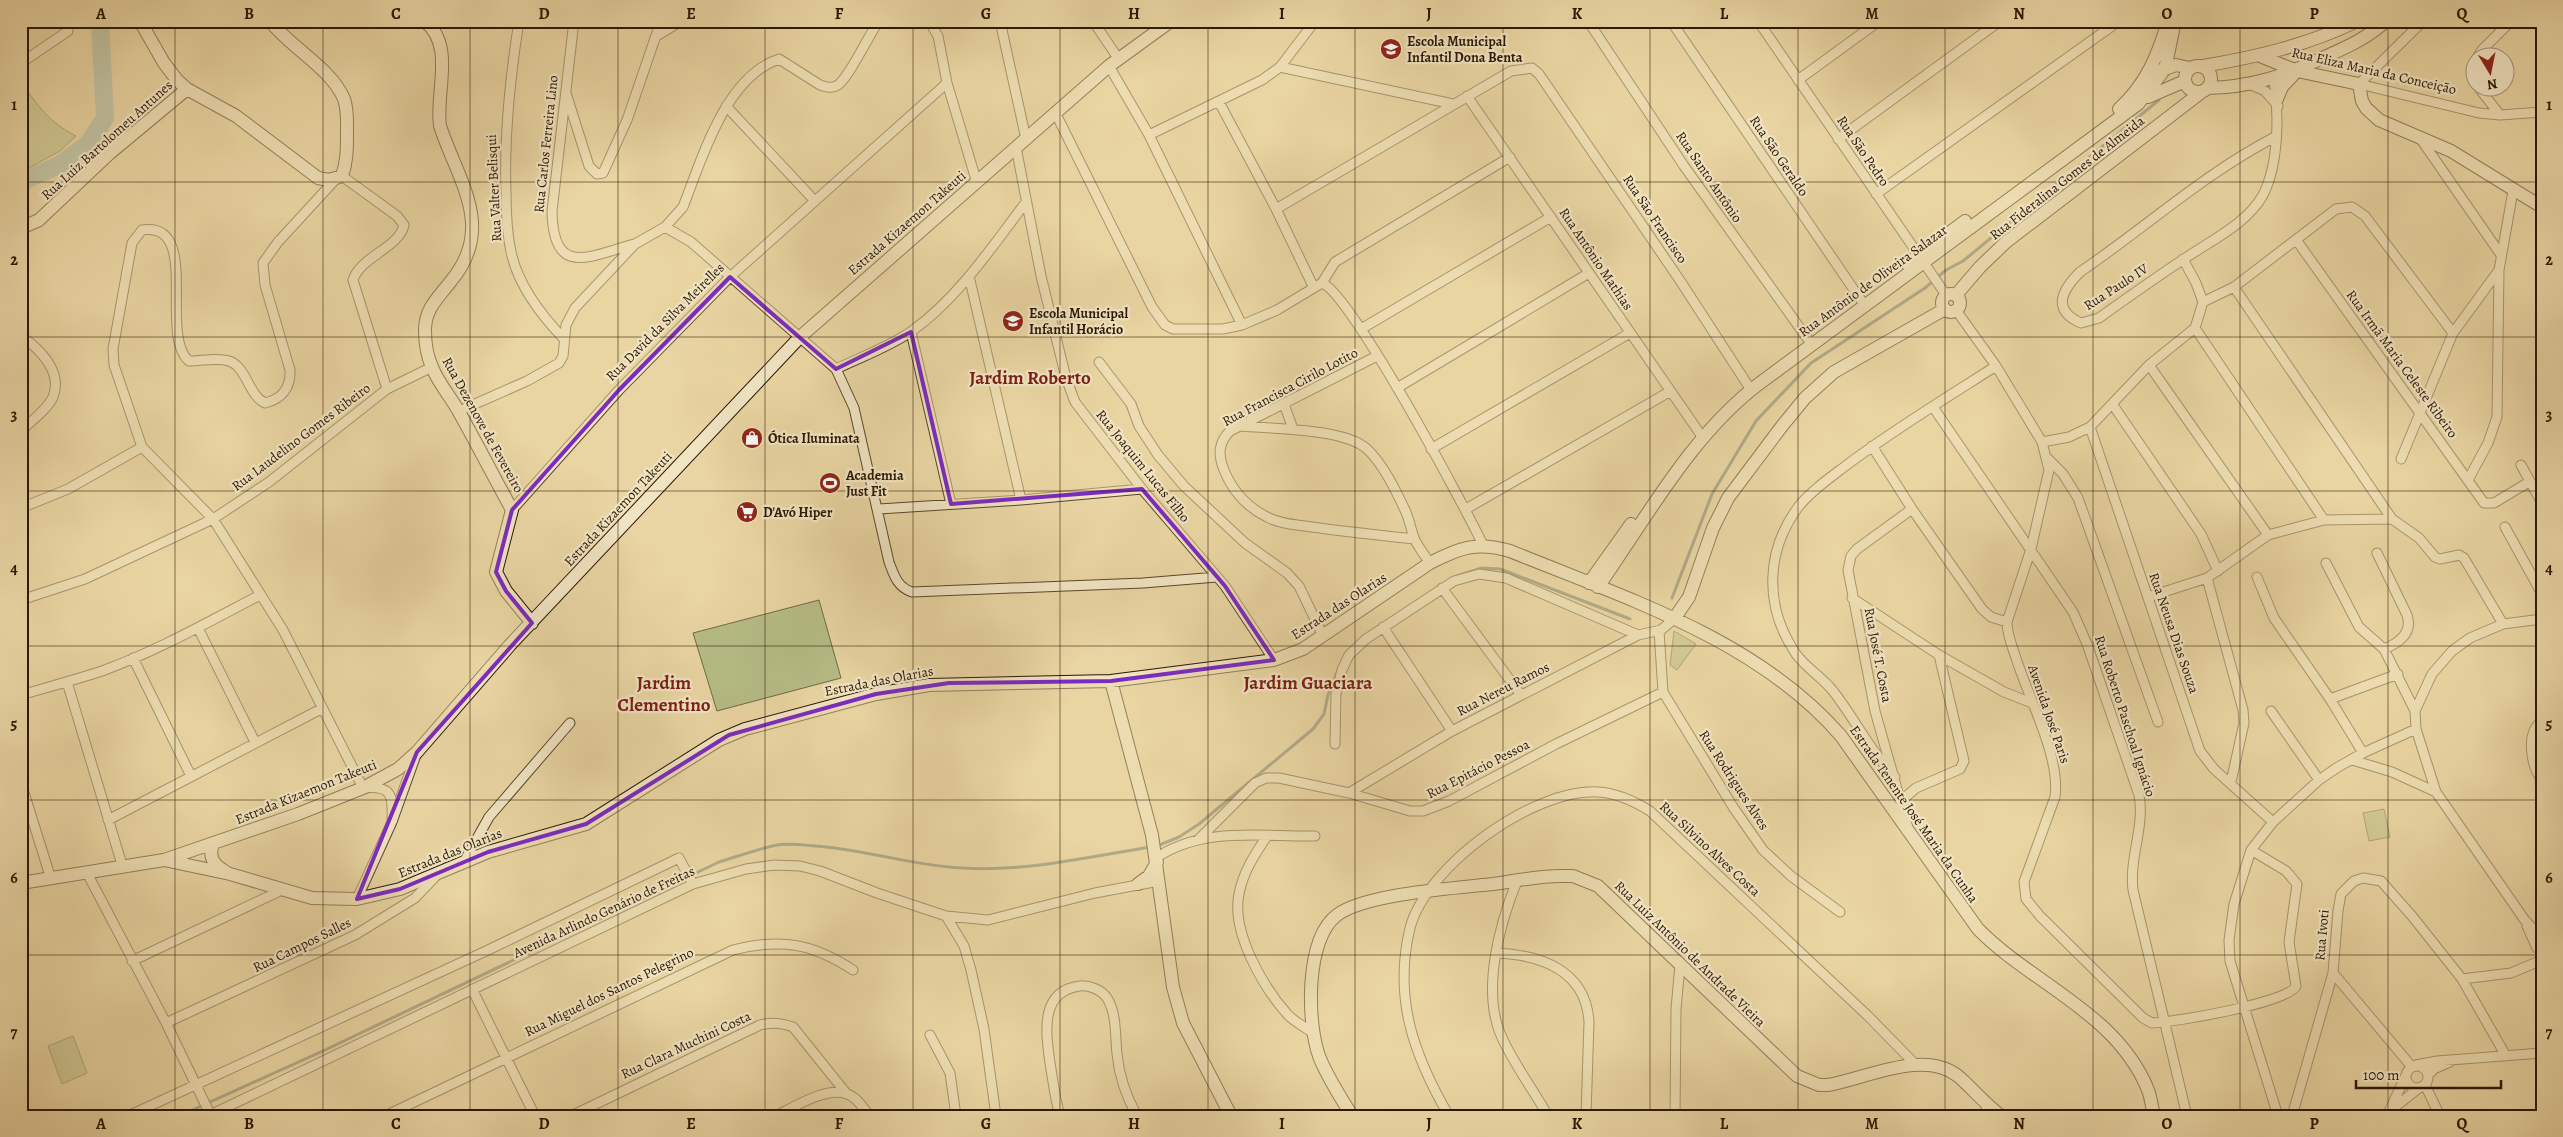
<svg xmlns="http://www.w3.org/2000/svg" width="2563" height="1137" font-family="Alegreya,serif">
<rect width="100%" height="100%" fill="#e9d5a3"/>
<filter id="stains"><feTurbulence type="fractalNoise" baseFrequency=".004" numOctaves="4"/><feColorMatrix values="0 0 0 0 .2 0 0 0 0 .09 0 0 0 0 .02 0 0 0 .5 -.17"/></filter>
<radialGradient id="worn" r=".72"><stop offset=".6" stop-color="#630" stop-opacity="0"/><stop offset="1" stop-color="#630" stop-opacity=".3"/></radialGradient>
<path fill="#b6bd86" stroke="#706a44" d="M21 82C39 107 49 122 76 136L60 151 25 170 21 160Z
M819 600 841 678 717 711 693 633Z
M1674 631 1696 644 1677 670 1670 665Z
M2384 809 2390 837 2369 841 2363 813Z
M73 1036 87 1073 62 1084 48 1046Z"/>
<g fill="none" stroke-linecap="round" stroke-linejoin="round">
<path stroke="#6d776a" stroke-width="3" d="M1457 576 1482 568 1500 569 1630 619
M1672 598 1712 494 1756 421 1811 363 1925 288 1946 270 1963 261 2159 100
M1157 846 1179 837 1199 824 1313 729 1324 714 1328 695 1339 668
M179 1116 325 1050 719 862C738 856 758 849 777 845 790 843 803 845 815 846 865 849 912 866 962 868 1025 872 1088 857 1150 847"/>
<path stroke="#99b7ae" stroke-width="18" d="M21 182 59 165 88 144 105 118 100 21"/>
<g stroke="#5a472b" stroke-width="11">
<path id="street" d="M519 21C510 78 504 134 506 192 506 212 507 233 511 252 518 285 541 315 564 339
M574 21 552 211C553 279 590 256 634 244
M929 21 938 36 947 83 977 183
M1000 21 1026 139
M1093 21 1118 58
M1588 21 1684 166 1812 345
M1671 21 1865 306
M1758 21 1946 295
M655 37 681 21
M2477 58 2482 50 2511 21
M2476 61 2473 67 2476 80
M21 63 68 31V21
M1109 66 1149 135 1242 325
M1280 67 1453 104
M2274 79C2279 113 2279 164 2263 195 2247 224 2210 241 2184 259 2155 278 2127 298 2099 318L2081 323C2051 310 2062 290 2080 272 2145 228 2205 173 2275 137
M1798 80 1879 21
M2249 84 2265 91 2278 106
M2359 84 2479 113 2500 115 2542 112
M2359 84 2423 21
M2479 88 2500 115
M566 93 589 166 597 174 603 173 627 120 661 21
M1467 96 1703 438
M1219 102 1276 209 1313 286
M726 106 814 200
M1056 114 1152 307 1165 325 1173 329H1223L1242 325 1277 310 1322 283
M1149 135 1262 80 1280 67 1315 21
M2420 138 2501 255
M1838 139 2000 21
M1016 147 1041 276 1066 378 1075 402 1142 489 1225 586 1274 660
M342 176 397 216 404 225C400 247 360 257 353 280L387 389
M335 180 278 242 263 263 265 285 290 370C291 387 282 399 265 403 248 395 247 367 229 361 217 357 202 361 189 361 158 335 202 221 142 230L132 243 113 349 114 365 142 447 213 519 283 630 363 788C393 785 393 796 392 822
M1876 194 2119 21
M1276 209 1511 71 1532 68 1539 74 1681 282 1751 390
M665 227 691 242 836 369 854 408 889 562C894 575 897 587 912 592L1143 583 1217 577
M2297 241 2484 503H2494L2529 482
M969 276 1021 500
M1322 283C1350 292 1465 507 1483 545
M1322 283 1335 262 1510 157
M2234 287 2392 519
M2203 302 2234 287 2336 209 2352 207 2365 216 2453 333
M1956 310 1996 366 2042 442 2049 470 2031 549 2007 622C2007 633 2011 644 2015 655 2027 695 2061 757 2055 797L2024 882 2026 899 2040 916 2143 1018 2152 1023C2175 1022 2288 1003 2296 986L2289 942 2297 884 2286 871 2251 850
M2195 328 2324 520
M1361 329 1551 217
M911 332 951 504
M21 336C40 349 63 372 53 397 47 410 31 421 21 431
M1377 356 1230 431C1218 443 1218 455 1224 470 1232 490 1247 507 1267 517 1280 524 1297 525 1312 527 1346 532 1380 535 1414 539
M1099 362 1131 404 1139 426 1158 455 1184 486 1245 543 1287 573 1299 586 1323 636
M2149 365 2268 535
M836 369C861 357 889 347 912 331 958 298 992 247 1026 202
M1397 388 1589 273
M1284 404 1293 429
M2113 405 2201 534 2218 571
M1933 407 2073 612 2087 644 2139 795C2145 827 2129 857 2133 890L2187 1116
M459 411 527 381 559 363 563 356 566 325 575 308 635 244 665 227 683 207C702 159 725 77 779 59L820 85C826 87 832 89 838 85 850 76 868 36 879 21
M1240 426C1272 429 1344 428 1367 449 1383 464 1395 489 1404 508 1410 519 1411 532 1415 540 1419 548 1425 556 1430 563
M2090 427 2200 751 2214 769 2273 822
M2042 442 2069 437 2090 427 2149 365 2195 328 2203 302 2196 283 2183 259
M1872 446 1912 509 1982 609 1991 617 2007 622
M1431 449 1630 333
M2047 458 2063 474 2078 498 2158 722
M2401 459 2453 333 2499 270 2513 191
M2521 465 2542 503
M2468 480 2488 443 2497 417 2499 270
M21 508 68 489 142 447
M879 509 1021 500 1142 489
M1466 509 1669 392
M512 510 619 390 730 277 947 83
M2505 527 2542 594
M2377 553 2407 615C2413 633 2399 643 2384 649
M2326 563 2359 627 2384 649 2415 711
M2257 577 2274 618 2330 699 2363 753
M2207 578 2243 710 2244 723 2231 782
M1442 588 1521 695
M2148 597 2207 578 2268 535 2324 520 2392 519 2419 538 2435 557 2440 559 2459 555 2464 558 2503 624
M1852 598 1939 655 2004 692 2032 703
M21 600 85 579 213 519 269 482 387 389 432 367
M2542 619 2503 624 2470 638 2452 651 2432 674 2415 711 2416 729 2436 792 2524 919 2542 939
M1383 627 1452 731
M198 628 255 742
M1659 631 1663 692 1733 807 1763 850 1791 876 1840 912
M133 658 191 776
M67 682 123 868
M21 695C48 687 75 680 102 671 157 651 208 622 260 595
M2330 699 2398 674
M2271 711 2319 780
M2542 721C2525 733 2531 766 2542 780
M1335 744 1336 694 1342 670 1349 655 1366 639 1454 581 1479 574 1506 578 1638 635
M2352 760 2392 772 2436 792
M1895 777C1870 751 1855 719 1833 691 1822 677 1806 668 1796 654 1764 607 1765 551 1799 506 1812 490 1831 477 1848 464 1895 429 1946 398 1996 366
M21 783 51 879
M1349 793 1452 731 1638 635 1661 630 1674 619
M1902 800 1916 788 1960 769 1964 761 1939 655
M108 820 321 709
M1908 828 1875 711 1848 570 1851 556 1857 549 1912 509
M1267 836C1255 854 1243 872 1239 894 1231 932 1263 987 1288 1015 1295 1022 1305 1027 1313 1033
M1199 839 1255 783 1266 778H1279L1349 793 1410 811H1423L1449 801 1556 744 1663 692
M1156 858C1203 826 1262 837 1315 836
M465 860 489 817 570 723
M87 873 166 1023 211 1116
M1517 881C1500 923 1482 988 1500 1033 1512 1062 1533 1089 1548 1116
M357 899 392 822 416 755
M946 916 988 920 1095 893 1159 881
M2527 926 2537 948
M1497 953C1542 955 1586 971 1589 1022L1586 1116
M132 961 282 890
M2333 973 2412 1067
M2462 979 2511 973 2542 960
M472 989 535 1116
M166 1023 355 935 415 898 436 876
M930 1035 950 1073 956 1116
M2416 1065 2437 1061 2542 1053
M2406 1077a11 11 0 1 1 22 0a11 11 0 1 1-22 0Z
M2428 1075 2434 1069 2450 1062
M2425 1085 2440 1116
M2391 1110 2419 1088
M128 1116 486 951 679 858 693 884
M208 1116 693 884 746 869 774 865 800 866 820 871 877 893 946 916 964 946 971 970 984 1029 996 1116
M385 1116 733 950C780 938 812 943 853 970
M571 1116 760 1025C773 1022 781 1023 793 1027L846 1093
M776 1116C794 1107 827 1086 847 1094 857 1097 863 1108 870 1116
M1060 1116C1055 1099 1053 1081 1050 1063 1046 1033 1039 991 1080 986 1089 985 1102 990 1107 998 1117 1014 1115 1036 1117 1054 1119 1075 1127 1098 1137 1116
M1449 1116C1414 1056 1393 998 1410 928 1426 866 1534 788 1598 792 1617 793 1634 801 1650 811L1868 1016 1915 1064
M1675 1116 1676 1009 1680 965
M1981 1116 1989 1107
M2278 1116 2230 961 2229 940 2234 904 2251 850 2273 822 2319 780 2338 767 2363 753 2416 729
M2292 1116 2333 973 2338 911 2341 894 2354 881 2363 878 2381 881 2412 916 2462 979 2506 1056
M2387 1116 2406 1075"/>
</g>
<g stroke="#2b1803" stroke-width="14">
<path id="secondary" d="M140 21 164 63 177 80 187 89 236 116 318 178 329 180 342 176C347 162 347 149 347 134 347 123 348 110 344 99 332 69 290 47 270 21
M424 21C456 44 435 93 440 126 458 181 496 227 451 281 439 297 425 308 425 330 425 341 427 356 432 367 438 383 451 397 459 412 477 444 494 477 512 510L496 572 506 591 532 623
M2260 56 2297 71 2359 84 2362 101 2366 108 2379 120 2451 151 2542 207
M2203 66C2256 57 2308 45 2357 21
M2185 79a13 13 0 1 1 26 0a13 13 0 1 1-26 0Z
M2159 71 2176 65 2190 68
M2207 88C2251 87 2281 77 2320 59 2345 48 2366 39 2386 21
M2148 97 2185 81
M2277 99 2282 87 2295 73
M2119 109C2146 84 2158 56 2168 21
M21 228 39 220 110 153 187 89
M1907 264 1965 221
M1942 303a9 9 0 1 1 18 0a9 9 0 1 1-18 0Z
M1956 295 1980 267 2006 242 2203 91
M1589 583 1631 524
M1598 587C1647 517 1692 434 1760 383L2138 104 2165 69 2175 21
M1674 619 1689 597 1713 528 1728 498 1782 426 1805 398 1834 372 1945 309
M1111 681 1152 835 1173 987 1183 1023 1231 1116
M213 844C208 858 214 865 226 872
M164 860 230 874 312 898 357 899 400 889 488 852 586 824 719 740 745 729 876 694 929 685 1111 681 1274 660 1303 649 1430 563C1459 548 1477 541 1510 551 1625 598 1757 639 1841 736L1978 929C2032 984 2117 1013 2148 1090 2151 1098 2152 1107 2154 1116
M21 883 164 860 298 814 363 788 398 769 417 752 510 645 800 337 1109 66 1171 21
M1138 884 1149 876 1157 862
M1352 1116C1340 1096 1327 1077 1319 1056 1307 1022 1305 939 1337 915 1365 894 1455 888 1493 884 1515 881 1538 876 1561 876H1573L1598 886 1797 1076 1819 1085H1828C1867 1078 1924 1049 1958 1076 1973 1089 1985 1104 2001 1116"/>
</g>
<use href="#street" stroke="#f1e4c3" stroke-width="9"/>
<use href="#secondary" stroke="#f1e4c3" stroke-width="12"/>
</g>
<path d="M0 0H2563V1137H0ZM730 277 836 369 911 332 951 504 1142 489 1225 586 1274 660 1111 681 949 683 876 694 729 735 586 824 488 852 400 889 357 899 417 752 532 623 506 591 496 572 512 510 619 390Z" fill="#e9d5a3" fill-opacity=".55" fill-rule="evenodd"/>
<path fill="none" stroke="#7b2cbf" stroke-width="4" stroke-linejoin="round" d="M730 277 836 369 911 332 951 504 1142 489 1225 586 1274 660 1111 681 949 683 876 694 729 735 586 824 488 852 400 889 357 899 417 752 532 623 506 591 496 572 512 510 619 390Z"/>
<path fill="none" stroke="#2b1803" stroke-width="1" stroke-opacity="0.55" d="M175 21V1116M323 21V1116M470 21V1116M618 21V1116M765 21V1116M913 21V1116M1060 21V1116M1208 21V1116M1355 21V1116M1503 21V1116M1650 21V1116M1798 21V1116M1945 21V1116M2093 21V1116M2240 21V1116M2388 21V1116M21 182H2542M21 337H2542M21 491H2542M21 646H2542M21 800H2542M21 955H2542"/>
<defs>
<g id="school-disc" transform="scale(1.125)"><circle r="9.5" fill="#8f2418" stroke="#f1e4c3"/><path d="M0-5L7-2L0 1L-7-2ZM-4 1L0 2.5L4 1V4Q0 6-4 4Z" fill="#fff"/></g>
<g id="shop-disc" transform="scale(1.125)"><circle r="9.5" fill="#8f2418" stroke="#f1e4c3"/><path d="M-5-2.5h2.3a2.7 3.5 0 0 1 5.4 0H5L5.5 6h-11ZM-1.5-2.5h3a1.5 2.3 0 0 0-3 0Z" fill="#fff"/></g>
<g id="stadium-disc" transform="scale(1.125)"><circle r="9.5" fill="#8f2418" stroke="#f1e4c3"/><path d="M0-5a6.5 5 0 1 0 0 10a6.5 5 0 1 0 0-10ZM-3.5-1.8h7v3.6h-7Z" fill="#fff"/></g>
<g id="supermarket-disc" transform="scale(1.125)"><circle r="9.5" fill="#8f2418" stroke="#f1e4c3"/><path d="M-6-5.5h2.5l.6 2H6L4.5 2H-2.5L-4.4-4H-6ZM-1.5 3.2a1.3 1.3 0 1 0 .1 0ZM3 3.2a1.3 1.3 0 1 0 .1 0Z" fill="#fff"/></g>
</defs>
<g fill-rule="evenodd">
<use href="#school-disc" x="1391" y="49"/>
<use href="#school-disc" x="1013" y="321"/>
<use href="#shop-disc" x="752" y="438"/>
<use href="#stadium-disc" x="830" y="483"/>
<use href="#supermarket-disc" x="747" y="512"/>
</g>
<g text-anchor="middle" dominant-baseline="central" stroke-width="4.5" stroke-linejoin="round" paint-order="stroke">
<g font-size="14" font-weight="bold" fill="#2b1803" stroke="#f1e4c3" text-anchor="start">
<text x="1407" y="41">Escola Municipal<tspan x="1407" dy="16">Infantil Dona Benta</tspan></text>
<text x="1029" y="313">Escola Municipal<tspan x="1029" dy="16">Infantil Horácio</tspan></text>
<text x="768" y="438">Ótica Iluminata</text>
<text x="846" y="475">Academia<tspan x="846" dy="16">Just Fit</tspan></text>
<text x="763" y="512">D'Avó Hiper</text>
</g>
<g font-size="14" fill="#2b1803" stroke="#f1e4c3">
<text transform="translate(2374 71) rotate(13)">Rua Eliza Maria da Conceição</text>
<text transform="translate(107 140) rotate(-42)">Rua Luiz Bartolomeu Antunes</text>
<text transform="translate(546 144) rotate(-84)">Rua Carlos Ferreira Lino</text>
<text transform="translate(1863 151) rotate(56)">Rua São Pedro</text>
<text transform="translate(1779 156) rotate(56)">Rua São Geraldo</text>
<text transform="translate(1709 177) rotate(56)">Rua Santo Antônio</text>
<text transform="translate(2067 178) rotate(-38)">Rua Fideralina Gomes de Almeida</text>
<text transform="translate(494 188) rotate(-93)">Rua Valter Belisqui</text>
<text transform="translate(1655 219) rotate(56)">Rua São Francisco</text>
<text transform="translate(907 223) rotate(-41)">Estrada Kizaemon Takeuti</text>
<text transform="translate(1596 259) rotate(56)">Rua Antônio Mathias</text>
<text transform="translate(1873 281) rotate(-36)">Rua Antônio de Oliveira Salazar</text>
<text transform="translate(2116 287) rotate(-33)">Rua Paulo IV</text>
<text transform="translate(665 322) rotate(-45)">Rua David da Silva Meirelles</text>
<text transform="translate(2402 364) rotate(54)">Rua Irmã Maria Celeste Ribeiro</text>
<text transform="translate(1290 387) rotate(-28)">Rua Francisca Cirilo Lotito</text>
<text transform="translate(483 425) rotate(61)">Rua Dezenove de Fevereiro</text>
<text transform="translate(301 437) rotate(-37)">Rua Laudelino Gomes Ribeiro</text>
<text transform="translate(1143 466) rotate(51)">Rua Joaquim Lucas Filho</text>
<text transform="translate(618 509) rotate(-47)">Estrada Kizaemon Takeuti</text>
<text transform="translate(1339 606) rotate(-33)">Estrada das Olarias</text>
<text transform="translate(2174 633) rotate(71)">Rua Neusa Dias Souza</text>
<text transform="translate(1878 655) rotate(79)">Rua José T. Costa</text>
<text transform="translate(879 681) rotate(-11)">Estrada das Olarias</text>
<text transform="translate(1503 689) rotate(-27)">Rua Nereu Ramos</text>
<text transform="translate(2049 714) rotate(71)">Avenida José Paris</text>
<text transform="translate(2125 716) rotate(72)">Rua Roberto Paschoal Ignácio</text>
<text transform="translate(1478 769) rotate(-27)">Rua Epitácio Pessoa</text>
<text transform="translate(1734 780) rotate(57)">Rua Rodrigues Alves</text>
<text transform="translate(306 792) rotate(-22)">Estrada Kizaemon Takeuti</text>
<text transform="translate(1914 814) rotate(55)">Estrada Tenente José Maria da Cunha</text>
<text transform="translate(1710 849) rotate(43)">Rua Silvino Alves Costa</text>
<text transform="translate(450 853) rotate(-22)">Estrada das Olarias</text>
<text transform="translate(604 912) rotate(-25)">Avenida Arlindo Genário de Freitas</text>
<text transform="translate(2322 935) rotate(-85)">Rua Ivoti</text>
<text transform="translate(302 945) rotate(-26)">Rua Campos Salles</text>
<text transform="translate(1690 954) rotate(44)">Rua Luiz Antônio de Andrade Vieira</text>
<text transform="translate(609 992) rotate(-26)">Rua Miguel dos Santos Pelegrino</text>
<text transform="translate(686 1045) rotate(-25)">Rua Clara Muchini Costa</text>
</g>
<g font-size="19" font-weight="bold" fill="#7a1f14" stroke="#f1e4c3">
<text x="1030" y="378">Jardim Roberto</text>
<text x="664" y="683">Jardim<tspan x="664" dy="22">Clementino</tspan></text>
<text x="1308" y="683">Jardim Guaciara</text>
</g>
</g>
<rect width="2563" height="1137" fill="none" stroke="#e9d5a3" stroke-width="55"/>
<g transform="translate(2490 72) rotate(170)"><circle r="24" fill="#f1e4c3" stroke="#a29276"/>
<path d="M0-4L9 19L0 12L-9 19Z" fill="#8f2418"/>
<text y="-8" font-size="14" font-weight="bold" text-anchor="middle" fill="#2b1803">N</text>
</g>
<path d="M2356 1080v8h145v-8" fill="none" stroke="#2b1803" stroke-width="2.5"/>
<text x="2363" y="1080" font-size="15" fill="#2b1803" stroke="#f1e4c3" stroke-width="4" paint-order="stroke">100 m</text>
<rect x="28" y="28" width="2508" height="1082" fill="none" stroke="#2b1803" stroke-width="2"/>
<g font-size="16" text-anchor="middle" font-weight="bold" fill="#2b1803">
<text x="101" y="19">A</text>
<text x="249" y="19">B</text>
<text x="396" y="19">C</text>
<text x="544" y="19">D</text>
<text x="691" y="19">E</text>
<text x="839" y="19">F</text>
<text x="986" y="19">G</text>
<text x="1134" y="19">H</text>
<text x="1282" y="19">I</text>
<text x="1429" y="19">J</text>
<text x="1577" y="19">K</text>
<text x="1724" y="19">L</text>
<text x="1872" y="19">M</text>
<text x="2019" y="19">N</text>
<text x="2167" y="19">O</text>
<text x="2314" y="19">P</text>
<text x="2462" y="19">Q</text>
<text x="14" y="110">1</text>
<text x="2549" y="110">1</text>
<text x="14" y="265">2</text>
<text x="2549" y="265">2</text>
<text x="14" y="420">3</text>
<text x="2549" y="420">3</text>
<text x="14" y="574">4</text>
<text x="2549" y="574">4</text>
<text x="14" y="729">5</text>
<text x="2549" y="729">5</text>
<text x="14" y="883">6</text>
<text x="2549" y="883">6</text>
<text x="14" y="1038">7</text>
<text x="2549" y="1038">7</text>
<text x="101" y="1129">A</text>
<text x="249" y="1129">B</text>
<text x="396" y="1129">C</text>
<text x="544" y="1129">D</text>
<text x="691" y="1129">E</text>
<text x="839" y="1129">F</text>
<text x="986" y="1129">G</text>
<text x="1134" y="1129">H</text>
<text x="1282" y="1129">I</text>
<text x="1429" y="1129">J</text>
<text x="1577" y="1129">K</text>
<text x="1724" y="1129">L</text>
<text x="1872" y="1129">M</text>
<text x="2019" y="1129">N</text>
<text x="2167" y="1129">O</text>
<text x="2314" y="1129">P</text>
<text x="2462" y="1129">Q</text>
</g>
<rect width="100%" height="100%" filter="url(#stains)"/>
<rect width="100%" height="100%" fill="url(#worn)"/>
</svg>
